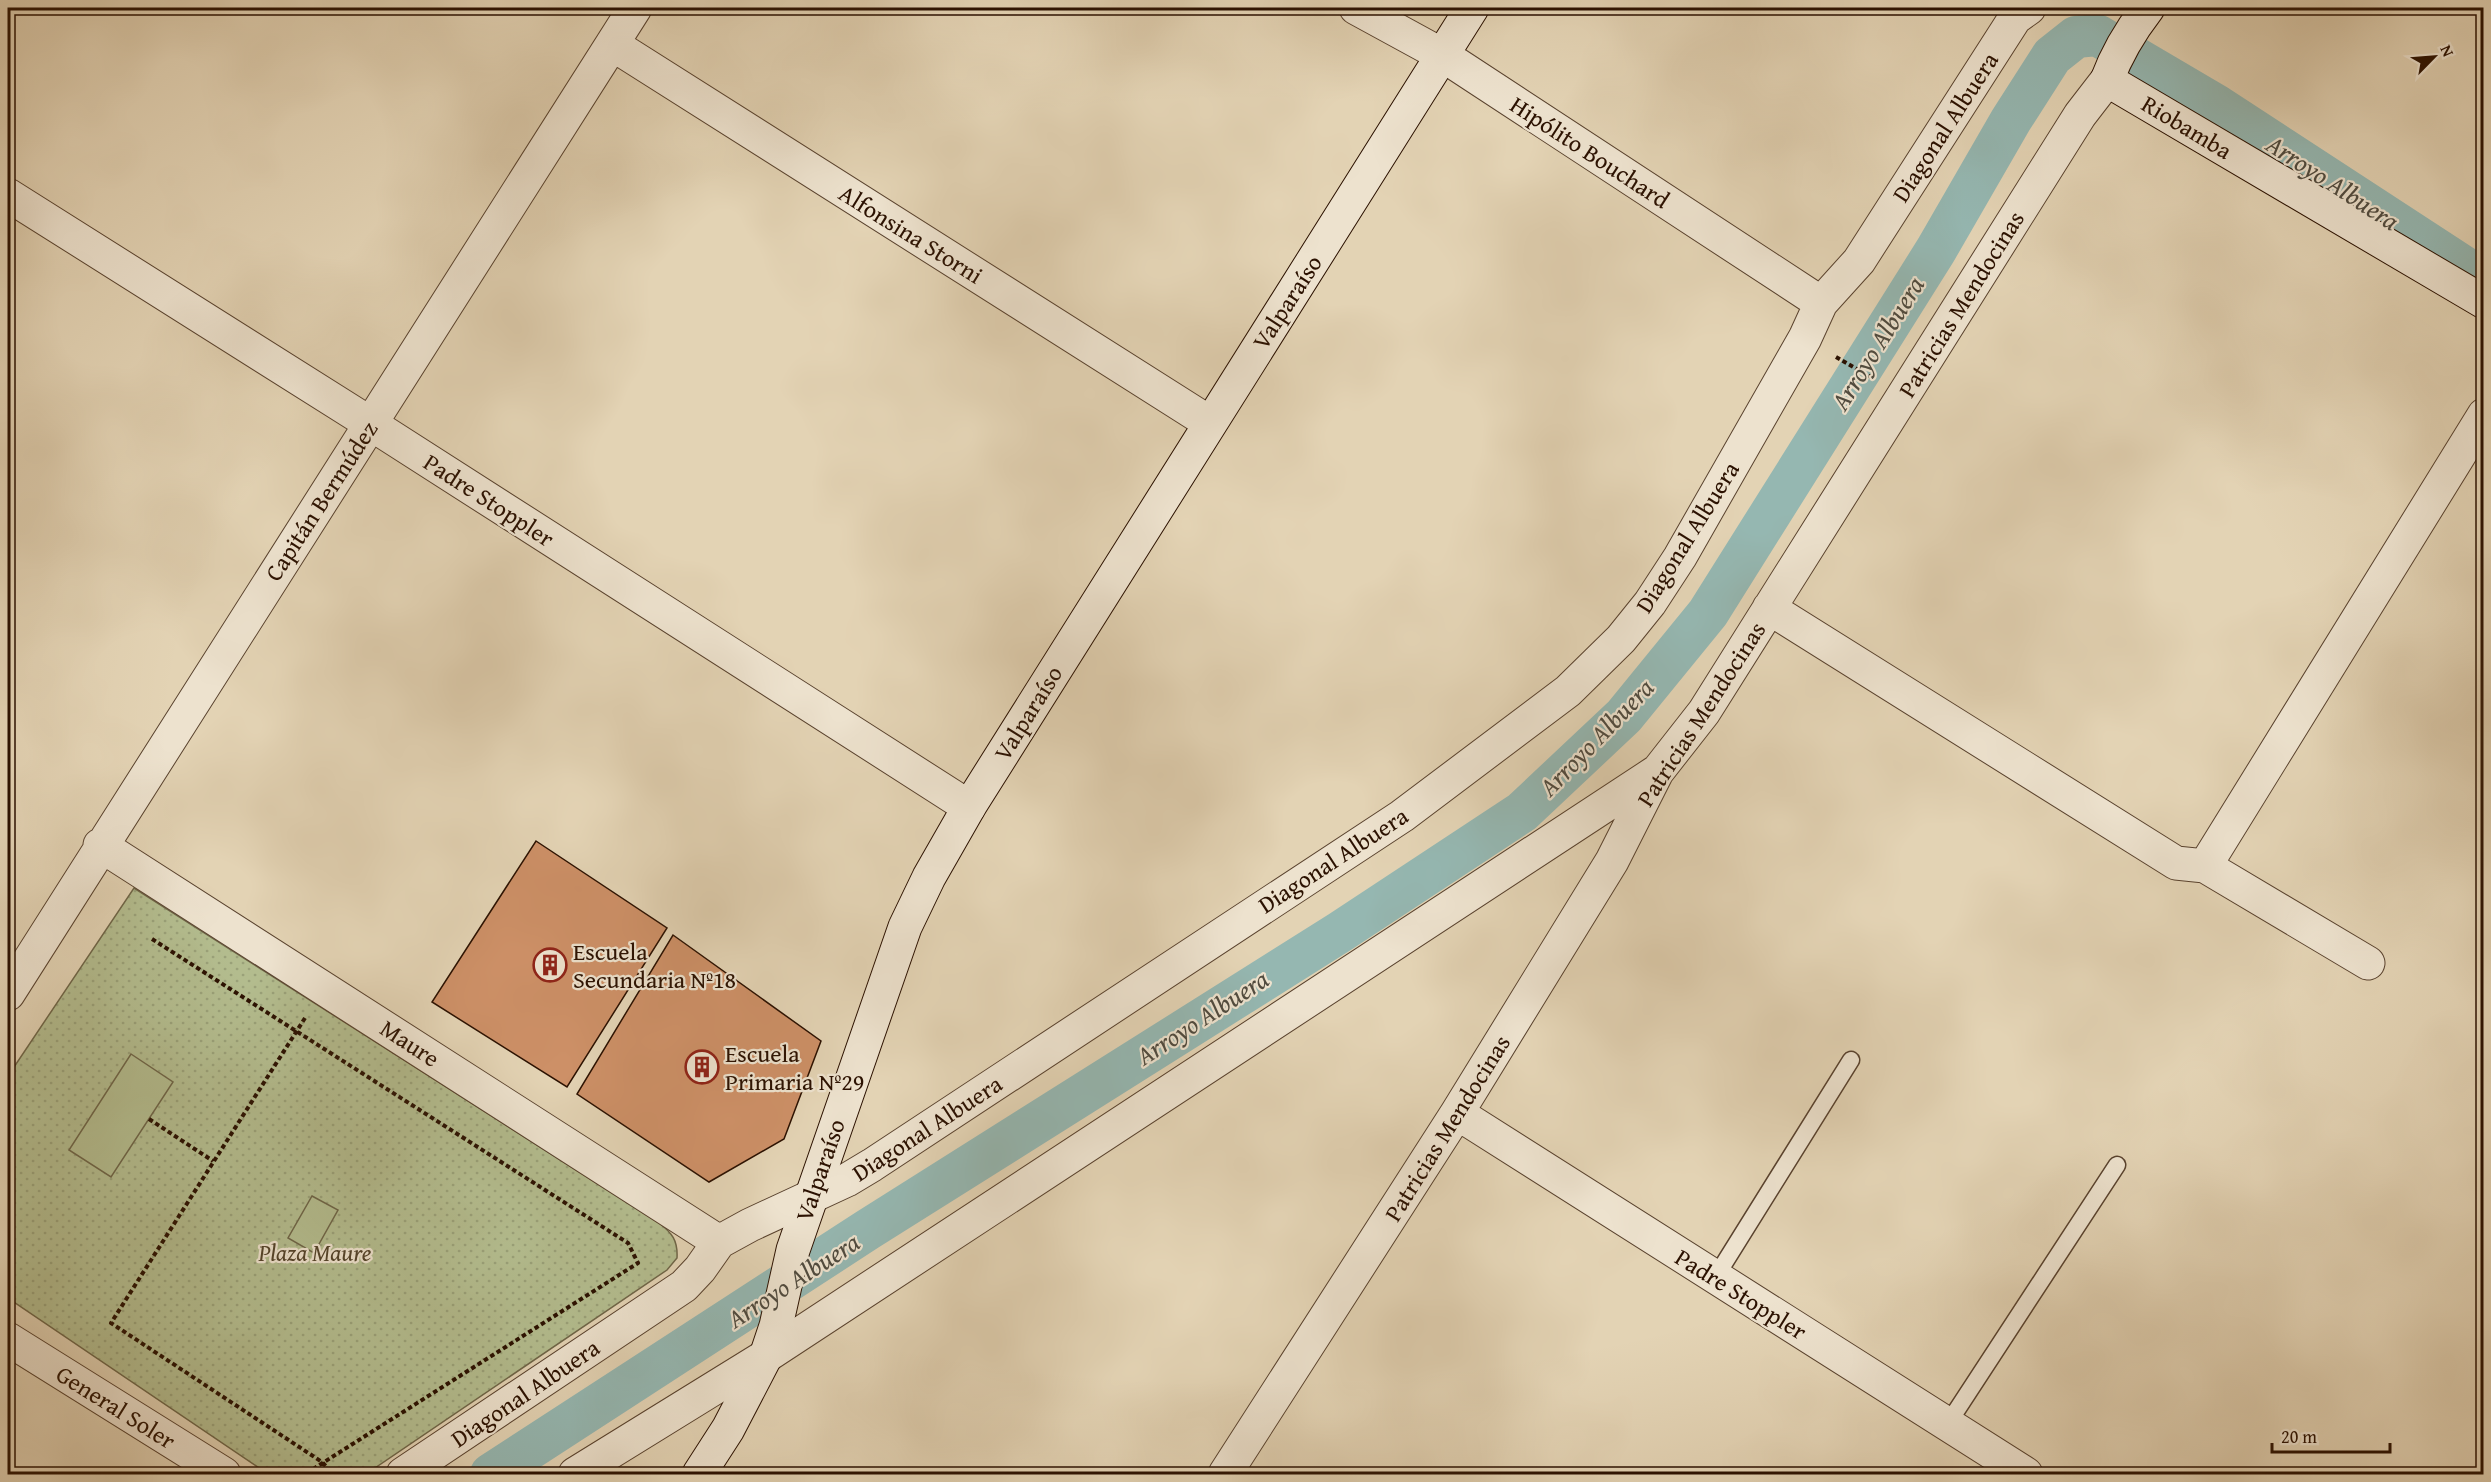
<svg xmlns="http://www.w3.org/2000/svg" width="2491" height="1482" font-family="'Gentium Book Plus',serif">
<defs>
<pattern id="park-dots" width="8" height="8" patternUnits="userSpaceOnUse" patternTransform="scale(1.5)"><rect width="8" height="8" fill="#b3bc8e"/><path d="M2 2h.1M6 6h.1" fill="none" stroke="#9aa179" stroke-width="1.8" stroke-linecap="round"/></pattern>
</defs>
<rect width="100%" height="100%" fill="#e3d3b4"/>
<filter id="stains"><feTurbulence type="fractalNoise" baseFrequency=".00333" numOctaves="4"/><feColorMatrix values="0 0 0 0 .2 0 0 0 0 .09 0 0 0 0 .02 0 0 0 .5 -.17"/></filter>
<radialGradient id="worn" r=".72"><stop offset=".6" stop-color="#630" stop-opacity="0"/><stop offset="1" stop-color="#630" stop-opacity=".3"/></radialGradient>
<path fill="url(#park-dots)" stroke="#6f6648" stroke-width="1.5" d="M134 888 658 1222C672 1233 678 1240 677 1258L667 1270 366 1474H268L8 1298V1076Z"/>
<path fill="#b3bc8e" stroke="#6f6648" stroke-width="1.5" d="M131 1054 173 1082 111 1177 69 1150Z
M312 1196 338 1210 314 1253 288 1238Z"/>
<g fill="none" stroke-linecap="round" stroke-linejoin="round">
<path stroke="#95b7b1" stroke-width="42" d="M491 1474 867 1230 1340 932 1522 812 1624 716 1708 613 1936 250 2011 120 2052 56 2076 37 2097 35 2216 105 2484 280"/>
</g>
<path fill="#cd9067" stroke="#2b1101" stroke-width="1.5" d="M536 841 667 928 567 1087 432 1002Z
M673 935 821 1041 784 1139 709 1182 577 1094Z"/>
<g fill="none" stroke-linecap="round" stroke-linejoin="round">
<g stroke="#59422e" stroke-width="19">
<path id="lane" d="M1715 1278 1851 1060
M1947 1425 2117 1165"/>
</g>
<g stroke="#59422e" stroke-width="35">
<path id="street" d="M1356 8 1444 56 1821 303
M612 44 1210 423
M8 195 371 424 969 807
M1769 608 2176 863 2205 866 2368 963
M100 845 719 1242
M2205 866 2484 415
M8 994 635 8
M1457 1113 2026 1474
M8 1339 224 1474
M403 1474 684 1286 700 1269 719 1242 750 1225 847 1180 872 1165 1402 816 1568 691 1621 639 1650 603 1680 557 1805 338 1821 303 1859 261 2015 18 2029 8
M575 1474 766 1356 1656 772
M1225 1474 1457 1113 1612 861 1657 772 1704 712 2080 115 2107 80"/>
</g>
<g stroke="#2b1101" stroke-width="35">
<path id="secondary" d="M2148 8C2131 30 2117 53 2107 80L2484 302
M699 1474 728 1429 766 1356 776 1326 793 1250 905 927 929 877 969 807 1472 8"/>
</g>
<path stroke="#2b1101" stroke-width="4" stroke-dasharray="4.5 3" stroke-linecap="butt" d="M1836 357 1871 377
M152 939 628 1243 638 1263 310 1471
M305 1018 111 1323 322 1462 333 1474
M149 1119 213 1161"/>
<use href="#lane" stroke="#ede2ce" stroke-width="16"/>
<use href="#street" stroke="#ede2ce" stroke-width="33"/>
<use href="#secondary" stroke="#ede2ce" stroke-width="33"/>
</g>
<defs>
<g id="building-ring" transform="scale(1.725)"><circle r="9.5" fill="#ede2ce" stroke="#8f2418" stroke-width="1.5"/><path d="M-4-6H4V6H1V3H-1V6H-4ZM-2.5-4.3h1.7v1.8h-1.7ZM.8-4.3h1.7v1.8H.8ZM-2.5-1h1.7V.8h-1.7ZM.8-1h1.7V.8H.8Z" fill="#8f2418"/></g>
</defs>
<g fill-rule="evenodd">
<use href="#building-ring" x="550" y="965"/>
<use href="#building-ring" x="702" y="1067"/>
</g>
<g text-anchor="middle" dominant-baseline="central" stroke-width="4.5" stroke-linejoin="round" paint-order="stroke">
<g font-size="24" fill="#2b1101" stroke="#ede2ce">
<text transform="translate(1945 127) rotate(-57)">Diagonal Albuera</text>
<text transform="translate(2187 127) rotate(31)">Riobamba</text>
<text transform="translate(1590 152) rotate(33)">Hipólito Bouchard</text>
<text transform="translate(911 234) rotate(32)">Alfonsina Storni</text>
<text transform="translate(1287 302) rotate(-57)">Valparaíso</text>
<text transform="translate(1961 304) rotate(-58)">Patricias Mendocinas</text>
<text transform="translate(489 500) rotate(33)">Padre Stoppler</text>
<text transform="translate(321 501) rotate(-57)">Capitán Bermúdez</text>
<text transform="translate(1687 537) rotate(-58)">Diagonal Albuera</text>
<text transform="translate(1028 713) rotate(-58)">Valparaíso</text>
<text transform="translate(1701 714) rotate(-57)">Patricias Mendocinas</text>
<text transform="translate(1333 860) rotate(-33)">Diagonal Albuera</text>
<text transform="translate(410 1043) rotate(33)">Maure</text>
<text transform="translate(927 1128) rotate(-33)">Diagonal Albuera</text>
<text transform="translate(1447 1128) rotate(-58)">Patricias Mendocinas</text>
<text transform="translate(820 1170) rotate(-71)">Valparaíso</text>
<text transform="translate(1741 1294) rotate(32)">Padre Stoppler</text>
<text transform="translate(525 1393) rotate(-34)">Diagonal Albuera</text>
<text transform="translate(116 1407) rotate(32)">General Soler</text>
</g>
<g font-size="24" fill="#2b1101" stroke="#ede2ce" text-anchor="start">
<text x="573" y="951">Escuela<tspan x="573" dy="28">Secundaria Nº18</tspan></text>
<text x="725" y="1053">Escuela<tspan x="725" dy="28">Primaria Nº29</tspan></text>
</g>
<g font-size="24" font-style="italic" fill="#54442b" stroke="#ede2ce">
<text x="315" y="1252">Plaza Maure</text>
</g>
<g font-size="26" font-style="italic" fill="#504b3f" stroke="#ede2ce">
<text transform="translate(2333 182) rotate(33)">Arroyo Albuera</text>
<text transform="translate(1877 343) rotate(-58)">Arroyo Albuera</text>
<text transform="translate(1596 737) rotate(-46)">Arroyo Albuera</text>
<text transform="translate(1202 1017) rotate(-33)">Arroyo Albuera</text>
<text transform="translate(793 1280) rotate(-33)">Arroyo Albuera</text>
</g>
</g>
<rect width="2491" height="1482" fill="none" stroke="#e3d3b4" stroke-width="30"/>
<rect x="9" y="9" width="2473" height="1464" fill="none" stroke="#2b1101" stroke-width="3"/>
<rect x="15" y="15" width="2461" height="1452" fill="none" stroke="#2b1101" stroke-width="1.5"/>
<g transform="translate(2434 57) rotate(65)" stroke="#ede2ce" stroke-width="4.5" paint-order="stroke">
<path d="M0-4.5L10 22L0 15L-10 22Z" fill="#2b1101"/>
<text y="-9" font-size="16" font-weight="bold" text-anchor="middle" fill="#2b1101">N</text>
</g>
<path d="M2272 1443v9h118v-9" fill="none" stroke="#2b1101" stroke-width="3"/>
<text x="2281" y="1443" font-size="18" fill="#2b1101" stroke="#ede2ce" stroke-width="4.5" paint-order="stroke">20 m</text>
<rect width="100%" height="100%" filter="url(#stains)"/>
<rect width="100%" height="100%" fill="url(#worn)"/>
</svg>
